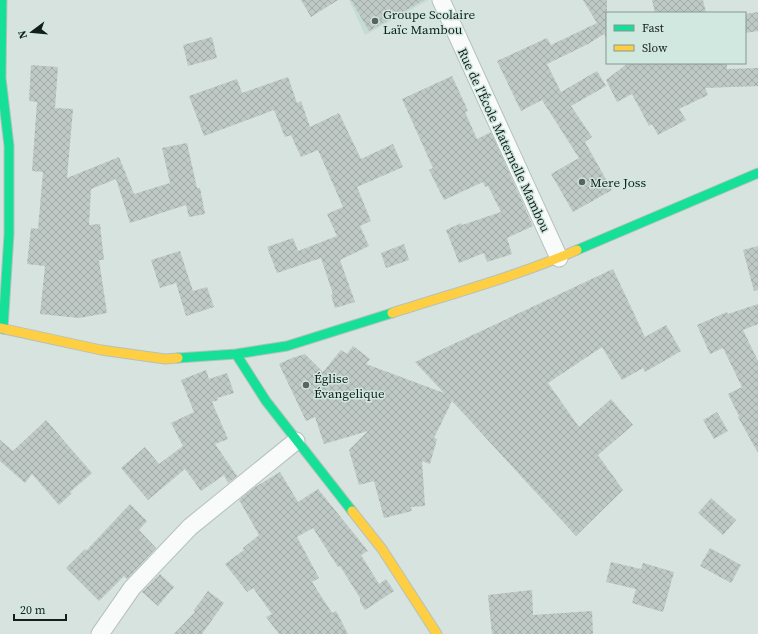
<svg xmlns="http://www.w3.org/2000/svg" width="758" height="634" font-family="'Source Serif 4',serif">
<defs>
<pattern id="building-cross-hatch" width="8" height="8" patternUnits="userSpaceOnUse"><rect width="8" height="8" fill="#bec8c5"/><path d="M0 0l8 8M0 8l8-8" fill="none" stroke="#a2aba9"/></pattern>
</defs>
<rect width="100%" height="100%" fill="#d6e3df"/>
<path fill="#c5dcd5" d="M349 0H429L365 35Z"/>
<path fill="url(#building-cross-hatch)" d="M301 0H338L311 17Z
M351 0H424L369 31Z
M583 0H607V39L604 34 588 44 547 64 561 92 597 71 606 86 571 106 592 137 585 142 612 190 573 212 551 174 579 158 542 100 521 111 497 61 547 38 551 45 597 23Z
M652 0H703L706 13H655Z
M758 12V31L745 33V14Z
M212 37 217 58 188 66 183 45Z
M628 63H727V69L758 68V86L705 88 708 95 679 109 686 120 658 135 652 124 649 126 632 94 617 102 606 80Z
M31 65 58 67 55 108 73 109 67 178 119 157 134 194 170 183 162 148 187 143 197 188H200L205 214 189 217 186 205 130 223 116 179 91 189 89 225 100 224 104 260H99L107 313 79 318 40 314 45 266 27 264 31 228 38 229 43 172 32 171 37 102 29 101Z
M452 76 468 111 465 112 477 139 491 132 533 226 507 238 512 254 487 262 484 253 459 263 446 230 461 223 462 225 501 212 488 186 485 187 483 182 444 200 429 170 433 168 402 99Z
M288 77 297 103 301 101 310 127 339 113 361 159 393 144 403 167 357 187 371 221 360 226 369 246 340 260 355 302 335 308 331 295 333 294 321 258 277 273 267 247 293 238 298 251 337 236 327 214 343 207 318 150 301 157 291 135 285 137 274 110 204 136 189 96 237 79 242 93Z
M404 244 409 260 386 268 381 253Z
M758 246V290L754 291 743 250Z
M180 251 193 291 207 287 214 307 186 316 176 283 160 288 151 260Z
M613 269 645 337 666 325 681 351 645 372 643 368 622 380 602 347 548 383 579 427 611 399 633 425 598 455 623 490 576 536 452 401 434 438 437 439 430 464 422 461 425 506 411 507 412 511 384 518 374 481 359 485 349 450 368 431 324 444 315 417 306 421 279 364 292 358 305 354 323 372 341 350 347 354 353 346 370 359 366 364 444 393 415 362Z
M758 304V324L743 330 758 361V453L738 417 739 416 728 394 742 387 723 348 710 354 697 325 727 312 728 314Z
M206 370 209 379 227 373 234 393 217 398 218 400 212 402 228 439 215 444 237 476 228 483 224 475 201 491 185 469 148 500 121 468 145 447 159 464 183 446 171 423 194 412 181 380Z
M717 412 728 431 714 439 703 420Z
M46 420 92 473 70 492 72 493 59 505 32 474 25 483 0 461V440L13 451Z
M280 472 298 502 318 489 368 551 361 555 379 584 386 579 394 591 365 610 360 602V598L340 566 338 567 313 528 297 537 319 578 312 582 332 613 336 611 348 634H279L266 617 272 614 253 588 247 592 225 564 244 550 243 548 259 535 239 500 252 489Z
M711 498 736 520 723 535 698 513Z
M130 504 147 521 139 530 156 548 127 579 124 576 99 601 66 568 85 549 86 551Z
M710 548 741 565 731 583 700 566Z
M611 562 641 569 643 563 674 572 663 612 632 603 636 589 606 582Z
M160 574 174 587 158 606 142 592Z
M532 590 533 615 592 611 593 634H492L488 595Z
M208 591 224 603 202 634H174L195 612 194 610Z"/>
<g fill="none" stroke-linecap="round" stroke-linejoin="round">
<g stroke="#b6c1bd" stroke-width="19">
<path id="street" d="M441 0 559 258
M100 634 132 588 190 527 296 441"/>
</g>
<g stroke="#b6c1bd" stroke-width="11">
<path id="fast" d="M2 0 1 78 9 146V234L3 329
M577 250 758 173
M236 354 266 401 352 511
M178 358 236 354 287 346 392 313"/>
</g>
<g stroke="#b6c1bd" stroke-width="11">
<path id="slow" d="M392 313C454 293 518 276 577 250
M0 328 101 350 165 359 178 358
M352 511 382 549 437 634"/>
</g>
<use href="#street" stroke="#f9fbfa" stroke-width="17"/>
<use href="#fast" stroke="#16e098" stroke-width="9"/>
<use href="#slow" stroke="#ffcf43" stroke-width="9"/>
</g>
<g fill="#596360" stroke="#d1e8e1" stroke-width="1.5">
<circle cx="375" cy="21" r="4"/>
<circle cx="582" cy="182" r="4"/>
<circle cx="306" cy="385" r="4"/>
</g>
<g text-anchor="middle" dominant-baseline="central" stroke-width="3" stroke-linejoin="round" paint-order="stroke">
<g font-size="13" fill="#151e1b" stroke="#d1e8e1" text-anchor="start">
<text x="383" y="14">Groupe Scolaire<tspan x="383" dy="15">Laïc Mambou</tspan></text>
<text x="590" y="182">Mere Joss</text>
<text x="314" y="378">Église<tspan x="314" dy="15">Évangelique</tspan></text>
</g>
<g font-size="13" fill="#151e1b" stroke="#d1e8e1">
<text transform="translate(504 140) rotate(65)">Rue de l'École Maternelle Mambou</text>
</g>
</g>
<rect x="606" y="12" width="140" height="52" fill="#d1e8e1" stroke="#869792"/>
<rect x="614" y="25" width="20" height="6" fill="#16e098" stroke="#869792"/>
<text x="642" y="32" font-size="12" fill="#151e1b">Fast</text>
<rect x="614" y="45" width="20" height="6" fill="#ffcf43" stroke="#869792"/>
<text x="642" y="52" font-size="12" fill="#151e1b">Slow</text>
<g transform="translate(32 32) rotate(254)" stroke="#d1e8e1" stroke-width="3" paint-order="stroke">
<path d="M0-3L7 15L0 10L-7 15Z" fill="#151e1b"/>
<text y="-6" font-size="11" font-weight="bold" text-anchor="middle" fill="#151e1b">N</text>
</g>
<path d="M14 614v6h52v-6" fill="none" stroke="#151e1b" stroke-width="2"/>
<text x="20" y="614" font-size="12" fill="#151e1b" stroke="#d1e8e1" stroke-width="3" paint-order="stroke">20 m</text>
</svg>
